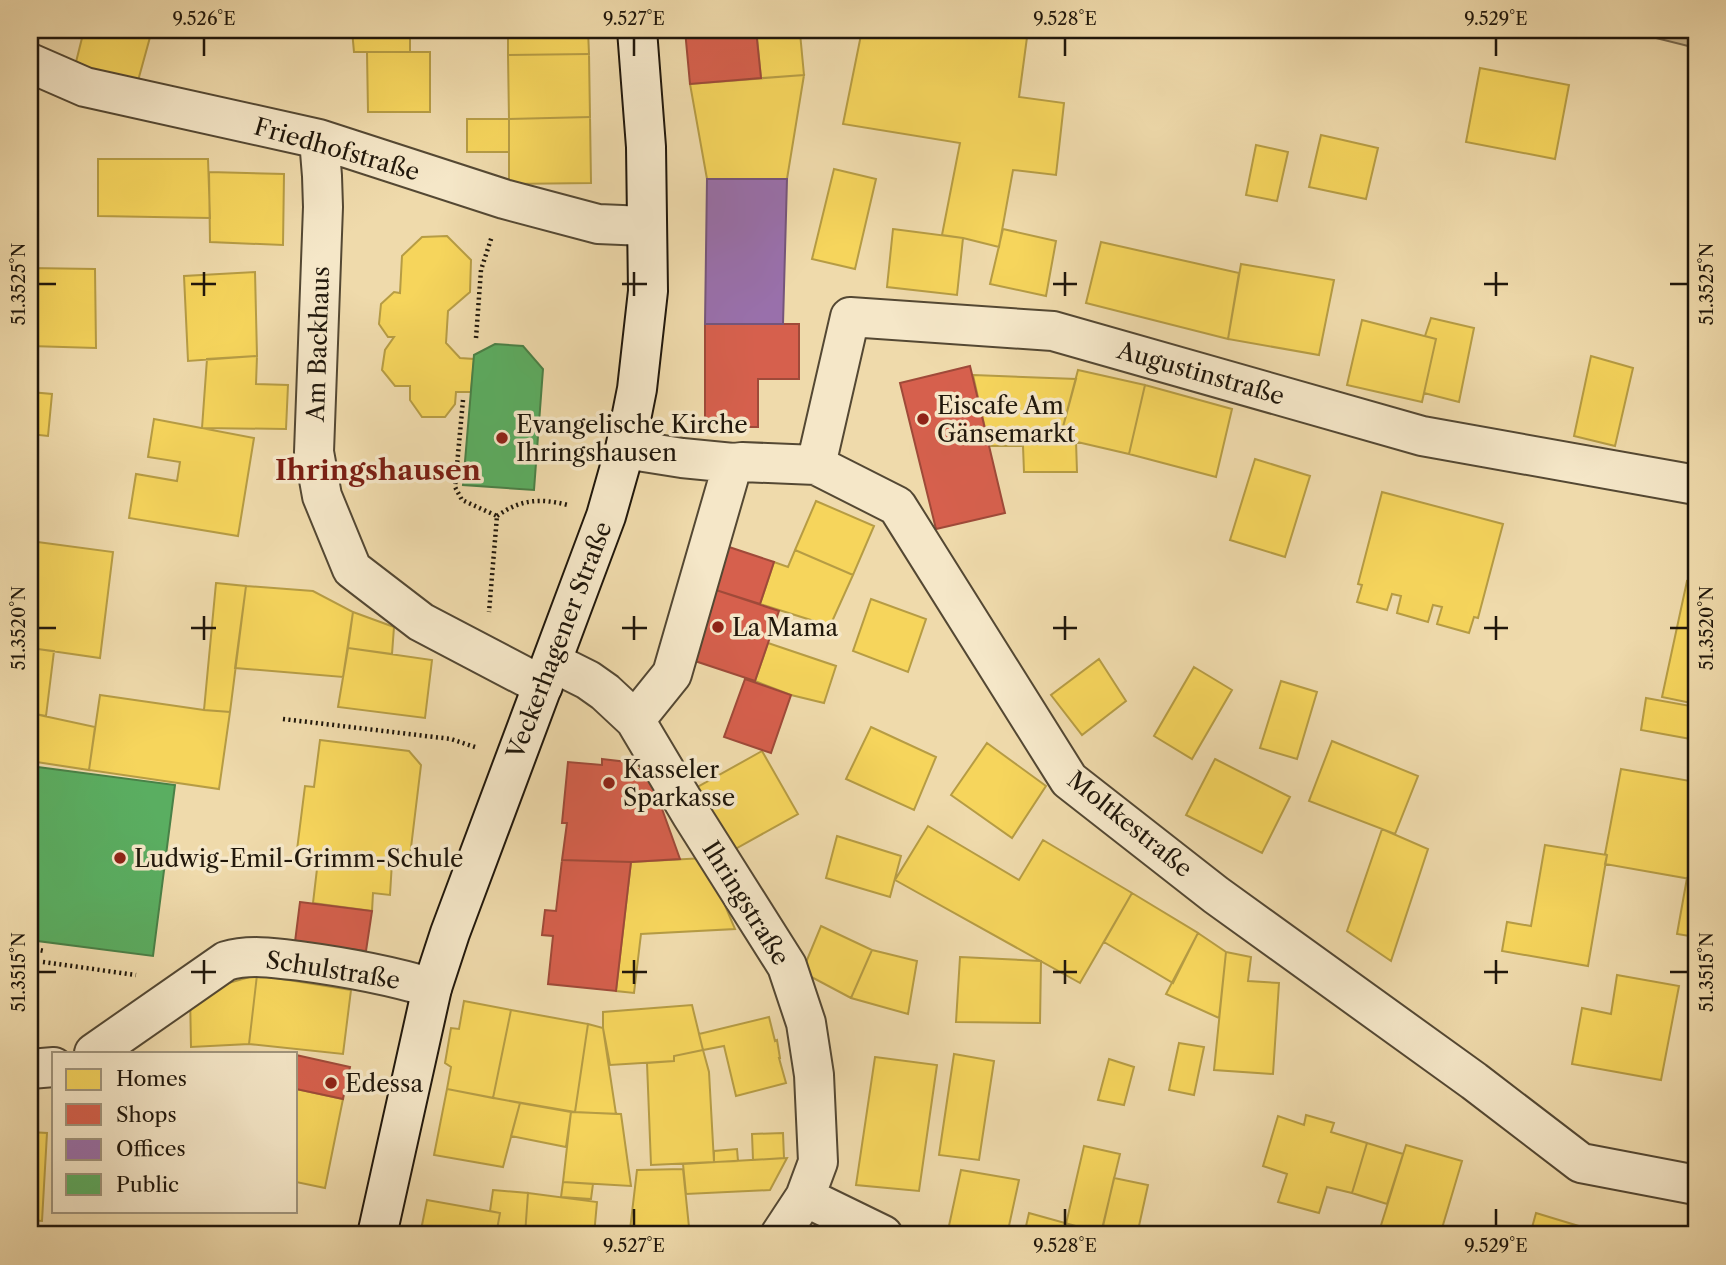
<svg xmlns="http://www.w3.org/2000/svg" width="1726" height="1265" font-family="'Libre Caslon Text',serif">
<rect width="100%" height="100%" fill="#efdaab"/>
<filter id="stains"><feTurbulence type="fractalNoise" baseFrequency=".00286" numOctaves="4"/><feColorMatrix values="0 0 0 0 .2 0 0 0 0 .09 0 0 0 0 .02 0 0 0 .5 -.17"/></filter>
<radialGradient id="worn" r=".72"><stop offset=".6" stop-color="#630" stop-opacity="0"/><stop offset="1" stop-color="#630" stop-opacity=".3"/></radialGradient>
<path fill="#ccb990" stroke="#76684e" stroke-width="2" d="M1624 30H1696V48Z"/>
<path fill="#f6d55c" stroke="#b69c44" stroke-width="2" d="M84 30H152L136 88 74 70Z
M352 30H410V52H354Z
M508 30H588L589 54 508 55Z
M862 30H1028L1019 97 1064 103 1056 175 1013 170 999 247 963 238 942 235 960 143 843 124Z
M800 33 804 75 761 78 757 37Z
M367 52H430V112H368Z
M589 54 590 117 509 119 508 55Z
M1480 68 1569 85 1555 159 1466 142Z
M804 75 787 179H707L690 84Z
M590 117 591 183 509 184V119Z
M467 119H509V152H467Z
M1321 135 1378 148 1366 199 1309 187Z
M1256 145 1288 152 1277 201 1246 195Z
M98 159H208L210 218 98 216Z
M834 169 876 179 855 269 812 259Z
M209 172 284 174 283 245 210 242Z
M893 229 963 238 957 295 887 287Z
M1003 229 1056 241 1046 296 990 284Z
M447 236 471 260 470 292 448 311 446 343 460 358 474 359 471 392H456L455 404 445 417H422L410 400V386H395L382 370 385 350 394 337H388L379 324 381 304 394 292 400 293 402 256 422 237Z
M1101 242 1239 273 1228 339 1086 303Z
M1241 264 1334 280 1319 355 1228 339Z
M30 268 95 269 96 348 30 346Z
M255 272 257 356 188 361 184 276Z
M1431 318 1474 328 1459 402 1424 393 1436 339 1425 336Z
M1362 320 1436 339 1422 402 1347 385Z
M257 356 256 384 288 385 286 429 202 428 207 359Z
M1591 356 1633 368 1615 446 1574 436Z
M1078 370 1145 385 1129 454 1060 438Z
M973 375 1076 379 1060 438 1076 441 1077 472H1024L1023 446H989Z
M1145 385 1232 409 1216 477 1129 454Z
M30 392 52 394 48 436 30 434Z
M154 419 254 438 238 536 129 518 136 474 177 481 180 462 148 457Z
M1255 459 1310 476 1285 557 1230 540Z
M1382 492 1503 524 1478 618 1474 617 1469 633 1437 624 1442 607 1433 605 1428 622 1397 613 1401 596 1392 594 1387 610 1357 602 1362 585 1358 584Z
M816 501 874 526 853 575 795 550Z
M30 541 113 552 100 658 30 648Z
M795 550 853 575 830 626 760 604 774 562 788 567Z
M1687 581 1696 583V704L1662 697Z
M216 583 246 586 230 712 204 710Z
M246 586 313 591 353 612 343 677 235 668Z
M871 599 926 619 908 672 853 651Z
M353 612 394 627 392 654 348 648Z
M768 643 836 666 824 703 791 695 755 681Z
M30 648 54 651 46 716 30 713Z
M348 648 432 660 425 718 338 707Z
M1099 659 1126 701 1082 735 1051 695Z
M1194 667 1232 690 1192 759 1154 736Z
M1281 681 1317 692 1297 759 1260 748Z
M100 695 204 710 230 712 219 789 89 770Z
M1646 698 1696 707V740L1641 730Z
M30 713 95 727 89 770 30 761Z
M871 727 936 757 914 810 846 779Z
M320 740 409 751 421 765 409 864 297 850 305 786 314 787Z
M1332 741 1418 776 1395 834 1309 801Z
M987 743 1046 786 1012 838 951 795Z
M762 751 798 814 730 852 694 789Z
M1215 759 1290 797 1262 853 1186 815Z
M1621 769 1696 782V880L1605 864 1607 855 1605 854Z
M928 826 1019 880 1043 840 1132 893 1080 983 895 880Z
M1382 829 1428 849 1391 961 1347 931Z
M837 836 901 856 890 897 826 878Z
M1545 845 1607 855 1588 966 1502 951 1507 922 1531 926Z
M319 852 392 862 390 895 373 893 372 911 313 903Z
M705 858 735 929 641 934 634 993 616 991 631 862Z
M1687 878 1696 880V937L1677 934Z
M1132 893 1198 933 1173 983 1104 942Z
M821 926 872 950 851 998 802 972Z
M1198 933 1226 952 1219 1018 1166 994Z
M872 950 917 961 908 1014 851 998Z
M1226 952 1251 957 1248 981 1279 983 1273 1074 1214 1070Z
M960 957 1041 961 1040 1023 956 1022Z
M257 975 351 990 343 1054 249 1044Z
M257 975 249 1044 191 1047 190 994Z
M1617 975 1679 986 1661 1080 1572 1064 1582 1008 1611 1014Z
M464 1001 511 1010 493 1098 447 1089 451 1067 445 1063 451 1028 459 1029Z
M692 1005 703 1050 674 1056V1061L610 1065 603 1028V1012Z
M511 1010 588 1024 575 1112 493 1098Z
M769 1017 775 1041 777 1040 780 1058H779L786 1083 736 1096 724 1046 703 1050 699 1034Z
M588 1024 603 1028 616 1114 575 1112Z
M1179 1043 1204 1047 1194 1095 1169 1090Z
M703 1050 709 1072 714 1162 651 1165 647 1063 674 1061V1056Z
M954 1054 994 1061 979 1160 939 1155Z
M875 1057 937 1065 919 1191 856 1185Z
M1109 1059 1134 1067 1124 1105 1098 1100Z
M296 1089 343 1099 325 1188 296 1182Z
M447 1089 520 1103 503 1167 434 1155Z
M520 1103 571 1112 566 1147 511 1136Z
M571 1112 621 1114 631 1186 563 1182Z
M1306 1115 1334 1123 1331 1132 1367 1143 1352 1193 1327 1187 1319 1213 1278 1202 1287 1174 1263 1166 1278 1116 1304 1125Z
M30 1132 47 1133 42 1221 30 1220Z
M783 1133 784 1158 753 1160 752 1134Z
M1367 1143 1403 1154 1387 1204 1352 1193Z
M1406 1145 1462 1161 1440 1235H1378Z
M1084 1146 1120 1154 1101 1233 1066 1224Z
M737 1149 738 1161 714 1162V1151Z
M787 1158 770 1190 686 1194 683 1164Z
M683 1169 689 1227 630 1230 637 1170Z
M961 1170 1019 1180 1007 1235H947Z
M1114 1178 1148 1185 1137 1235H1101Z
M563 1182 593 1184 591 1199 561 1197Z
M493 1190 528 1193 525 1235H496L500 1213 490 1211Z
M528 1193 597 1202 594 1235H525Z
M427 1200 500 1213 496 1235H420Z
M1029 1213 1101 1233V1235H1024Z
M1536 1213 1592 1230 1591 1235H1530Z
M802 1224 833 1235H798Z"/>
<path fill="#d6604d" stroke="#9f4a39" stroke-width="2" d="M685 30H756L761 78 690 84Z
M705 324H799V379H758V427H705Z
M970 366 1005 513 936 529 900 383Z
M714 542 774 562 760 604 700 585Z
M716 590 779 611 755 681 692 660Z
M745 679 791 695 771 753 724 737Z
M602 759 627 762V768L648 770 680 859 631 862 562 860 567 823H562L568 762 602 765Z
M562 860 631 862 616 991 548 984 553 936 542 935 545 910 556 911Z
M300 902 372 911 366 951 295 942Z
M296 1055 350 1067 343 1099 296 1089Z"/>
<path fill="#9970ab" stroke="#75557b" stroke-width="2" d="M707 179H787L783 324H705Z"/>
<path fill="#5aae61" stroke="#498147" stroke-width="2" d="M495 344 523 346 543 369 534 490 463 485 474 355Z
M30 766 175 785 153 956 30 940Z"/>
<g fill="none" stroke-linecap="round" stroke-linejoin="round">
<g stroke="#544833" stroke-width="42">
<path id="street" d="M30 63 85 87 319 139 504 199 598 224 646 226
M319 139 322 176 323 207 314 452 322 496 352 569 421 622 543 686
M625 449 682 458 733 463 742 462 816 465 897 506 1069 780 1216 895 1474 1081 1581 1163 1696 1185
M816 465 850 317 1053 331 1422 436 1696 485
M552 662 588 680 605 692 635 720 691 814 787 966 806 1023 814 1075 818 1162 805 1197 780 1235
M635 720 672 674 733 463
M94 1053 226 961C249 954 276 958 300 961 345 967 389 975 432 988
M30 1069 54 1067
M805 1197 883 1235"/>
</g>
<g stroke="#20170b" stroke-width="42">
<path id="secondary" d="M377 1235 432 988 450 933 606 516 625 449 637 389 648 291 646 147 637 30"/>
</g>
<path stroke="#20170b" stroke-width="4.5" stroke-dasharray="2 3.5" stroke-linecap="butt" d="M476 338 481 270 492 236
M463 400 455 487 462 500 497 516 489 612
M497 516C521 499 540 498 568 505
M283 719 451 739 475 747
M30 948 44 951
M43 962 136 975"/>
<use href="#street" stroke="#f5e7c8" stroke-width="38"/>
<use href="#secondary" stroke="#f5e7c8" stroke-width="38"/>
</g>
<path fill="none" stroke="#20170b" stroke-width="2.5" d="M204 38V56M634 38V56M1065 38V56M1496 38V56M204 272V296M634 272V296M1065 272V296M1496 272V296M38 284H56M191 284H216M622 284H647M1053 284H1077M1484 284H1508M1670 284H1688M204 616V640M634 616V640M1065 616V640M1496 616V640M38 628H56M191 628H216M622 628H647M1053 628H1077M1484 628H1508M1670 628H1688M204 960V984M634 960V984M1065 960V984M1496 960V984M38 972H56M191 972H216M622 972H647M1053 972H1077M1484 972H1508M1670 972H1688M634 1209V1226M1065 1209V1226M1496 1209V1226"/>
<g fill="#8f2418" stroke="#f5e7c8" stroke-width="2.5">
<circle cx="923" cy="419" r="7"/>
<circle cx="502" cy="438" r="7"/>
<circle cx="718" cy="627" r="7"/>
<circle cx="609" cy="783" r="7"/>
<circle cx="120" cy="858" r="7"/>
<circle cx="331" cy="1083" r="7"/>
</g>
<g text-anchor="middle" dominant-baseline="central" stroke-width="7" stroke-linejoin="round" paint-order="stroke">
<g font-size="24" fill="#20170b" stroke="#f5e7c8">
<text transform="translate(337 149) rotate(16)">Friedhofstraße</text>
<text transform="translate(318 344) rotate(-88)">Am Backhaus</text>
<text transform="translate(1201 373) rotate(16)">Augustinstraße</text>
<text transform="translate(559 640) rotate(-69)">Veckerhagener Straße</text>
<text transform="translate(1130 824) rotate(39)">Moltkestraße</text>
<text transform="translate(746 903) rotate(58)">Ihringstraße</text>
<text transform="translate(333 970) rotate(9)">Schulstraße</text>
</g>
<g font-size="24" fill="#20170b" stroke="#f5e7c8" text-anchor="start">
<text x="937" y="405">Eiscafe Am<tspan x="937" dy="28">Gänsemarkt</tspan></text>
<text x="516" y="424">Evangelische Kirche<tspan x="516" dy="28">Ihringshausen</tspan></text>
<text x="732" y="627">La Mama</text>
<text x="623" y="769">Kasseler<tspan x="623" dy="28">Sparkasse</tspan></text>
<text x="134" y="858">Ludwig-Emil-Grimm-Schule</text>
<text x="345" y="1083">Edessa</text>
</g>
<g font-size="28" font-weight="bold" fill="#7a1f14" stroke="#f5e7c8">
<text x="378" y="470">Ihringshausen</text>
</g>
</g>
<rect width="1726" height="1265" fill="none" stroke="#efdaab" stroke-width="77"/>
<rect x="52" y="1052" width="245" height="161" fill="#f5e7c8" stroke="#a0947c" stroke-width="2"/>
<rect x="66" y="1069" width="35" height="21" fill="#f6d55c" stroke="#a0947c" stroke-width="2"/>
<text x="116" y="1086" font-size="21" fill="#20170b">Homes</text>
<rect x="66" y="1104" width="35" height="21" fill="#d6604d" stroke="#a0947c" stroke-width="2"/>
<text x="116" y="1122" font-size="21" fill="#20170b">Shops</text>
<rect x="66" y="1139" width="35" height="21" fill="#9970ab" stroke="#a0947c" stroke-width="2"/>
<text x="116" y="1156" font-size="21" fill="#20170b">Offices</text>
<rect x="66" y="1174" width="35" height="21" fill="#5aae61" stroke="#a0947c" stroke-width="2"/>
<text x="116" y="1192" font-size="21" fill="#20170b">Public</text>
<rect x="38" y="38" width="1650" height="1188" fill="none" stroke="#20170b" stroke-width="2.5"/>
<g font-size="18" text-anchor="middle" fill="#20170b">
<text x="204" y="25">9.526°E</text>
<text x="634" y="25">9.527°E</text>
<text x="1065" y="25">9.528°E</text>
<text x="1496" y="25">9.529°E</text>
<text transform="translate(19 284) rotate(-90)" y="6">51.3525°N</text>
<text transform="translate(1707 284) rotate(-90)" y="6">51.3525°N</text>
<text transform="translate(19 628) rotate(-90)" y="6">51.3520°N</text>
<text transform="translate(1707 628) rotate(-90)" y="6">51.3520°N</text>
<text transform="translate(19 972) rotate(-90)" y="6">51.3515°N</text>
<text transform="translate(1707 972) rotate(-90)" y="6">51.3515°N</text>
<text x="634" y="1252">9.527°E</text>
<text x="1065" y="1252">9.528°E</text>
<text x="1496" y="1252">9.529°E</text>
</g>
<rect width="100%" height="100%" filter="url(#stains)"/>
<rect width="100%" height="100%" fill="url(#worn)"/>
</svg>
